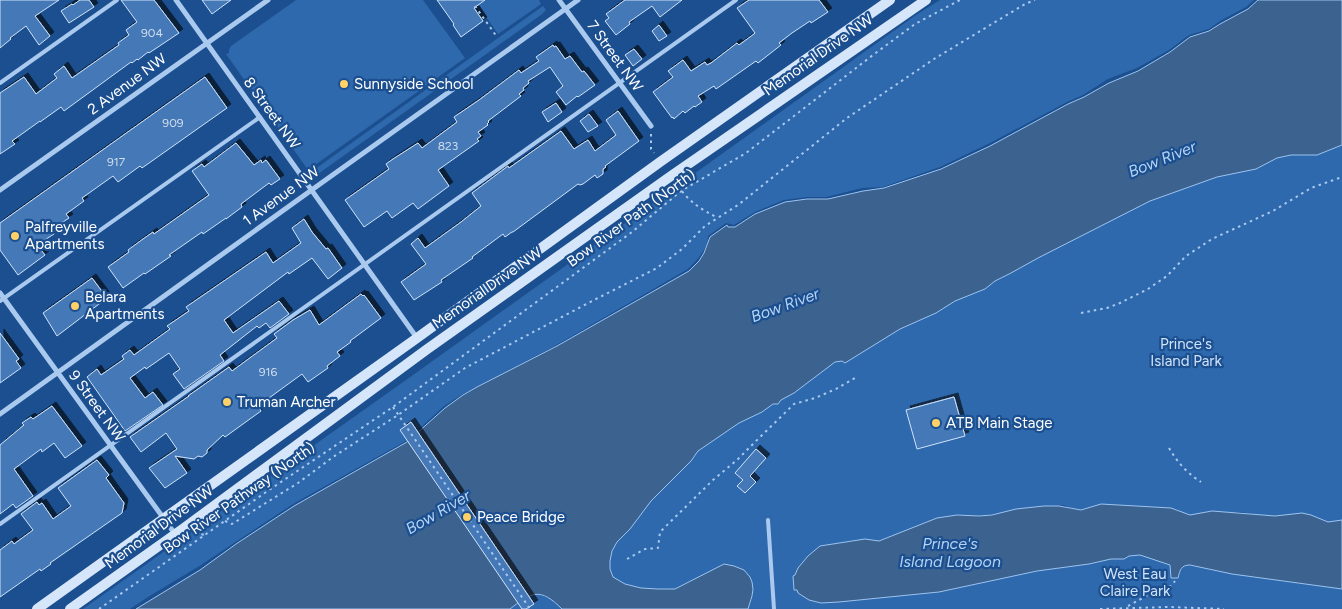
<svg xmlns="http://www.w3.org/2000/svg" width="1342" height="609" font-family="Figtree,sans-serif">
<defs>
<filter id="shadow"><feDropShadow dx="4" dy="-4" stdDeviation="0" flood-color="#0009"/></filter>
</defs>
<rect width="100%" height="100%" fill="#1b4f8f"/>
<path fill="#2e69ad" d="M296 0H423L465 58 308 170 226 54 229 53V50L231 46Z
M485 0H539L541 4 498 34 478 5Z
M940 0H1254L1246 7 1220 21 1209 29 1189 35 1169 50 1137 68 1108 79 1083 95 1067 102 990 143 940 167 883 187 862 188 827 197H807L784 200 755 212 734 225 726 223 708 236C708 249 697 260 688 269L553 347 463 394 444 406 406 441 293 504 231 545 201 565 148 597 130 609H83L406 380 916 15Z
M543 6 546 10 541 15 318 174 314 170 325 162Z
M1342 142V523L1327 526 1302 517 1266 516 1240 512 1190 516 1176 509 1099 505C1085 513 1077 510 1063 505L949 520 798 568 795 575 797 590 839 602 938 592 1037 571 1089 564 1111 559H1124L1129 556 1140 555 1170 565 1171 578 1185 565H1190L1232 574 1342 589V609H748C753 598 754 589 750 577L673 593H646L615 583 606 565 610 546 697 447 833 359 1140 202 1280 153Z
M538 594 551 599 562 609H510L526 597Z"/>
<path fill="#3c6290" stroke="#9cc4f0" d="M1258 0H1342V145L1317 155H1291L1277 158 1256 169 1217 177 1150 201 1038 258 1011 273 995 281 985 289 955 301 936 313 900 329 845 363 842 361 835 362 794 393 781 400 778 404H773L762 412 739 423 698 451 691 461 651 501 630 529 617 542 612 551 610 561V569L613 577 625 584 641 588 658 589H675L724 564 734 566 744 570 750 577 752 582 753 589 752 596 748 609H562C540 587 532 592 510 609H136L200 570 236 544 294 506 407 442 445 408 463 395 477 387 557 346 689 271 699 261 704 253 710 237 727 225 728 227H735L755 214 785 202 807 199H828L863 191 884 188 941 169 990 146 1068 104 1084 97 1109 83 1138 71 1170 52 1190 37 1209 31 1220 24 1248 9Z
M1101 504 1171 508 1190 515 1212 511 1275 516 1302 513 1311 515 1328 522 1342 520V589L1232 574 1190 565C1181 565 1180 570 1178 578H1171L1170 565 1140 555 1129 556 1124 559H1111L1089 564 1037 571 939 592 839 602 821 603 809 600 798 593 797 590H794L793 576 795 575 798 568 808 556 820 546 865 539 879 541 937 518 957 515 979 516 992 515 1016 509 1044 506H1059L1081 510Z"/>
<path fill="#4478b7" stroke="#cfe3fa" filter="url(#shadow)" d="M0 0H59L35 16 50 36 39 45 26 26 10 38 11 39 0 48Z
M80 0H89L94 7 69 23 61 11 72 4 73 5Z
M121 0H154L179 33 149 53 148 52 138 60 137 59 132 63 131 62 64 111 61 107 40 122V121L12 141 15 144 0 154V93L24 77 36 94 57 78 54 74 64 66 72 78 119 45 118 43 129 35 126 30 137 22Z
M202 0H231L212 14Z
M437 0H485L474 8 483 21 461 37 453 25 454 24Z
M625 0H682L660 17 652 6 629 22 630 24 616 35 605 21 609 18 606 14Z
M749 0H819L828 12 811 23 810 21 792 33 779 43 781 45 758 63 756 61 716 89 714 86 698 96 702 102 695 107 694 106 685 113 683 111 674 119 673 117 672 118 653 92 673 77 668 71 683 60 691 71 705 62 707 65 711 63 737 43 739 45 754 34 755 33 737 8Z
M659 25 667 36 659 41 652 31Z
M553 45 554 47 556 46 565 59 570 56 582 72 584 71 595 85 578 97 577 96 566 105 556 92 563 86 550 67 528 81 529 83 523 88 524 90 519 94 521 96 488 121 489 122 487 124 488 125 478 132 481 136 477 139 479 141 438 170 449 186 418 209 413 203 392 218 387 211 364 227 345 200 389 169 386 164 393 159 418 143 422 148 457 122 454 117 479 100 519 70 521 73 539 61 536 57Z
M634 49 642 59 633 66 625 55Z
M205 77 227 108 142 168 140 166 118 182 113 176 82 198 84 201 66 214 69 218 54 228 56 230 53 232 54 234 37 245 45 255 18 275 0 250V223Z
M556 103 562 112 548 122 542 112Z
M618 111 639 141 605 166 606 167 603 169V174L597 178 595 175 583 184 580 185 578 184 513 232H512L505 237 503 234 472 257 473 258 441 280 442 282 414 300 401 282 426 264 411 244 418 238 425 248 461 222 481 206 472 193 508 166 509 168 561 131 574 149 588 140 595 151 616 135 606 120Z
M589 114 598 126 588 132 580 121Z
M236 143 254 165 261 160 262 163 266 160 280 179 271 185 269 183 241 204 242 207 226 219V218L203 234 202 232 169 255 171 256 145 274 144 273 123 288 108 267 129 252 128 250 143 239 153 232 154 234 209 195 192 171 202 164 204 167Z
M304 219 312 232 326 249 328 248 342 268 328 279 312 258 289 274 288 272 224 320 233 333 279 301 289 314 270 328 266 323 259 328 257 326 220 355 224 361 184 389 173 374 180 369 169 353 146 369 145 367 130 378 145 398 153 392 163 405 125 431 87 377 97 369 101 375 124 359 122 356 130 350 134 355 170 329 167 326 189 311 186 307 266 252 273 263 301 243 292 228Z
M92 278 107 298 57 336 43 313Z
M361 294 363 296 364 295 381 318 350 341 351 342 337 352 340 356 327 366 328 368 308 382 302 374 258 406 261 411 225 437 223 435 207 450V453L202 457 198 456 194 459 175 456 187 473 165 488 149 468 177 449 166 433 141 452 130 437 189 396H188L229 367 232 371 277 338 274 334 293 320 310 310 319 325Z
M0 333 19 359 16 361 21 368 0 383Z
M954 397 965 436 917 449 906 410Z
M52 406 82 446 65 458 54 443 42 452 41 449 14 469 33 496 16 508 13 504 0 514V445L24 425 22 423 31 417 33 419Z
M411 422 534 604 526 609H522L400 430Z
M756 449 766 458 750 476 756 482 745 493 737 486 743 480 735 473Z
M97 460 109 475 106 478 124 503 122 513 50 563 51 564 41 571 40 569 0 597V550L12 541 14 544 33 530 21 514 37 502 39 505 42 503 53 519 71 506 58 488Z"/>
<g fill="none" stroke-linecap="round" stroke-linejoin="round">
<path stroke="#a9c9ee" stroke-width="2" stroke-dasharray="2.5 4" stroke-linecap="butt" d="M475 6 497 37
M651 134V149L654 153
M678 186C690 203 701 209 718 218
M1081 313 1107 308 1120 303 1148 289 1167 276 1186 256 1212 239 1273 211 1311 188 1342 177
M393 407 530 609
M1169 448C1177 462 1188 474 1201 482
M225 521 232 524 298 483 333 457 398 415 465 368 596 299 657 268 682 249 705 226 738 205 847 118 934 59 1025 4 1035 0
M195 533 205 535
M627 559 645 549 658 548 660 532 713 480 737 460 755 442 794 404 815 398 836 389 855 378
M1128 606 1150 594 1171 586 1175 581
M99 609 269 490 393 407 632 232 681 191 746 153 873 55 915 24 960 0
M1100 609 1168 607 1224 609"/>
<path stroke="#a9c9ee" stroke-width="4" d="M0 83 117 0
M0 301 260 117
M768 520 774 609
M0 524C247 351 490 173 736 0"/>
<path stroke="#a9c9ee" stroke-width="5" d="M176 0 417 338
M559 0 651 126
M0 190 268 0
M0 293 175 534
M0 414 320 184 578 0"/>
<path stroke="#d6e6fa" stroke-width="10" d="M37 609 417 338 660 162 890 0
M70 609 184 528 426 350 671 176 926 0"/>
</g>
<g fill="#ffd166" stroke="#1b4f8f" stroke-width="2">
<circle cx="344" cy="84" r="5"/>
<circle cx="15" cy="236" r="5"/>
<circle cx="75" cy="306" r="5"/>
<circle cx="227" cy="402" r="5"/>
<circle cx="936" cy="423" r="5"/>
<circle cx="467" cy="517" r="5"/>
</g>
<g text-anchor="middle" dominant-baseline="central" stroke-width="4.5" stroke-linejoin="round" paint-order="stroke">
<g font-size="12" fill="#d0dded">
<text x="152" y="33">904</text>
<text x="173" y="123">909</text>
<text x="448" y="146">823</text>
<text x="116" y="162">917</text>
<text x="268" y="372">916</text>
</g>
<g font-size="15" fill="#fff" stroke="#1b4f8f">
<text transform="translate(818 55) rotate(-35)">Memorial Drive NW</text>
<text transform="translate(615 56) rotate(54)">7 Street NW</text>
<text transform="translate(127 84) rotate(-36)">2 Avenue NW</text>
<text transform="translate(272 113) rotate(54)">8 Street NW</text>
<text transform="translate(281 196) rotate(-36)">1 Avenue NW</text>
<text transform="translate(631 218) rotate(-36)">Bow River Path (North)</text>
<text transform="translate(487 288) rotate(-35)">Memorial Drive NW</text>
<text transform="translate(97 406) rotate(54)">9 Street NW</text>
<text transform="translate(239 498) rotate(-35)">Bow River Pathway (North)</text>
<text transform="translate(159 527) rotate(-36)">Memorial Drive NW</text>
</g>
<g font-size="15" fill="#fff" stroke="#1b4f8f" text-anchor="start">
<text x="354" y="84">Sunnyside School</text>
<text x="25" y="227">Palfreyville<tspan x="25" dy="17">Apartments</tspan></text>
<text x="85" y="297">Belara<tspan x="85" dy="17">Apartments</tspan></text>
<text x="237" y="402">Truman Archer</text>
<text x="946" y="423">ATB Main Stage</text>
<text x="477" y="517">Peace Bridge</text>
</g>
<g font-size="15" fill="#cfe3fa" stroke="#1b4f8f">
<text x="1186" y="344">Prince's<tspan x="1186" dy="17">Island Park</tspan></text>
<text x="1135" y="574">West Eau<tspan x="1135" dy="17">Claire Park</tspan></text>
</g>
<g font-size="16" font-style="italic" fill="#b5d3f5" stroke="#1b4f8f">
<text transform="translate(1162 159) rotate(-22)">Bow River</text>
<text transform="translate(785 305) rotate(-20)">Bow River</text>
<text transform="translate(438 512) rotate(-30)">Bow River</text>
<text x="950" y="543">Prince's<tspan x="950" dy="18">Island Lagoon</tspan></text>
</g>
</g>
</svg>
